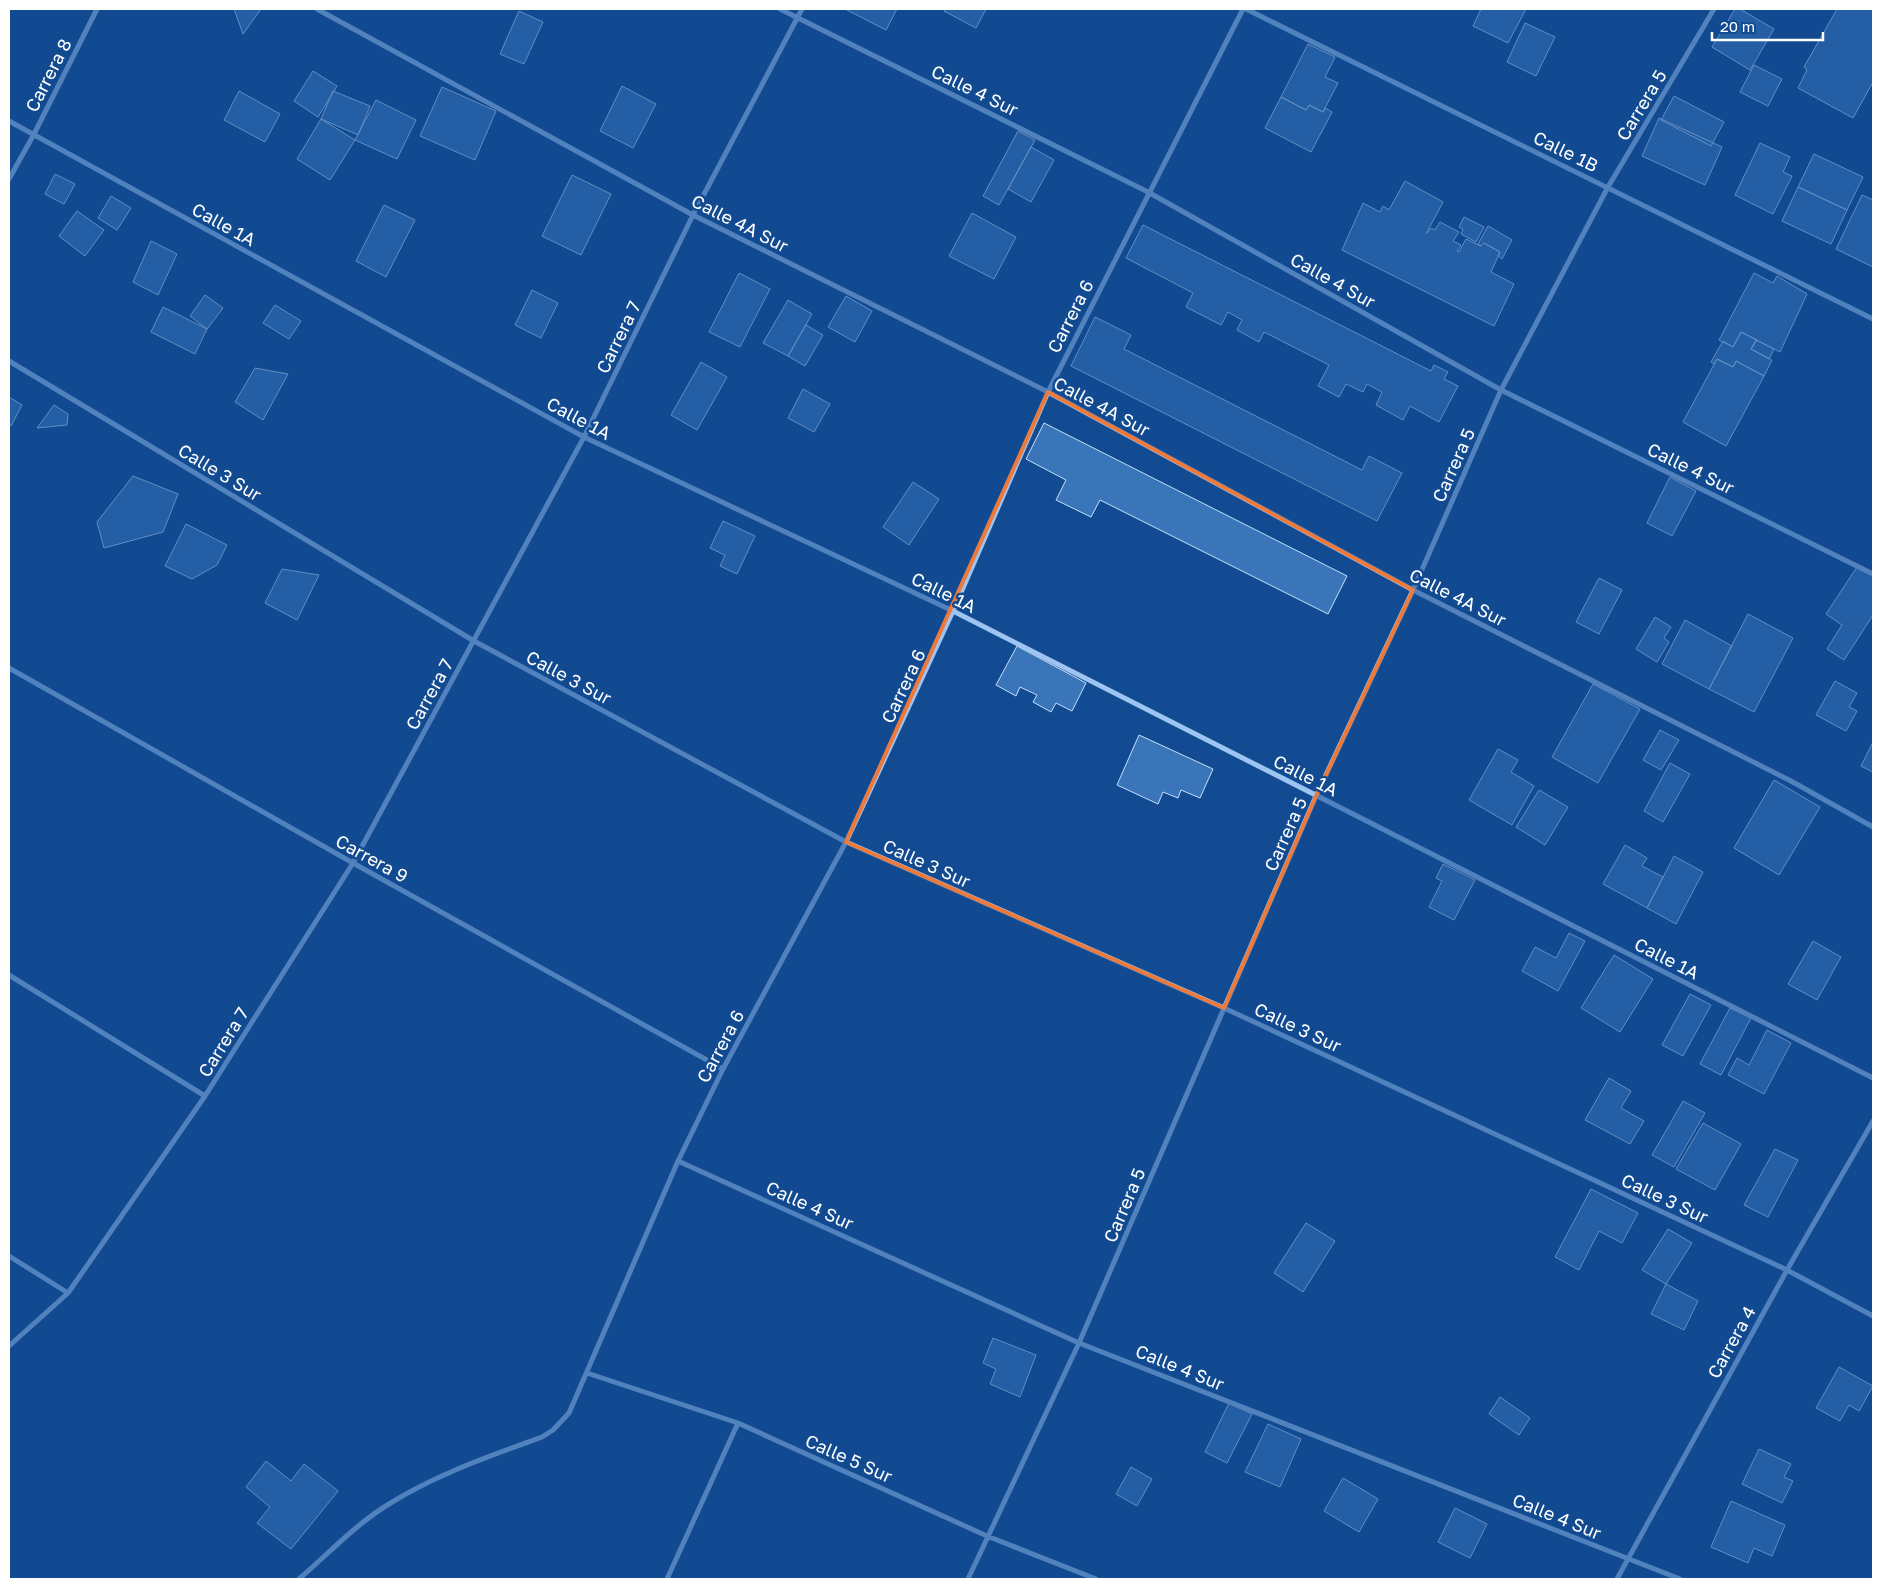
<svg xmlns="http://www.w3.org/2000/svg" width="1882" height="1588" font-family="'Golos Text',sans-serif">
<rect width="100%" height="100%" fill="#124b91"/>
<path fill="#3a75ba" stroke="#c5dffd" d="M234 9H261L243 34Z
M845 9H897L886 30Z
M946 9H986L976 28 944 11Z
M1481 9H1526L1508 43 1473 26Z
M1735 9H1740L1774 29 1750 70 1712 47Z
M1837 9H1873V82L1853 118 1798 88 1807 70 1804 67Z
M519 11 543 22 524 64 500 54Z
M1525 23 1555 37 1536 76 1507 62Z
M1308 44 1335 57 1325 77 1338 83 1323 112 1309 105 1306 110 1281 97Z
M1754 65 1782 79 1768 106 1740 92Z
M313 71 337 86 318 117 294 101Z
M622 86 656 104 633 148 600 131Z
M442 87 496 111 475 160 420 136Z
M239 91 280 114 265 142 224 120Z
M333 91 370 106 358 135 321 119Z
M1674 96 1724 122 1711 146 1661 120Z
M1281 97 1306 110 1309 105 1323 112 1325 108 1332 112 1311 152 1265 128Z
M376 100 416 120 397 159 355 140Z
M1659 118 1722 147 1705 185 1642 156Z
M321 119 355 140 330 180 297 159Z
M1018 131 1035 140 999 205 983 196Z
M1760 143 1790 157 1783 172 1792 176 1773 214 1735 195Z
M1031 147 1054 160 1031 202 1008 189Z
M1814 154 1863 177 1847 210 1798 187Z
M55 174 75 184 64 204 45 194Z
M572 175 611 194 581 255 542 236Z
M1405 181 1443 202 1426 234 1431 228 1435 230 1440 222 1459 232 1453 241 1461 245 1457 251 1459 252 1466 239 1481 246 1484 243 1500 252 1491 272 1514 284 1494 326 1342 250 1363 203 1380 212 1383 206 1389 210Z
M1798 187 1847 210 1831 244 1782 221Z
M1862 195 1873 200V267L1836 249Z
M111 196 131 208 117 230 98 218Z
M384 205 415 220 386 277 356 261Z
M77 211 104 230 85 256 59 236Z
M972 213 1016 237 994 279 949 256Z
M1464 217 1484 227 1476 242 1461 234 1463 229 1459 227Z
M1143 225 1431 371 1434 365 1448 372 1444 379 1458 386 1439 422 1410 406 1403 420 1376 405 1382 392 1367 384 1363 392 1346 384 1339 397 1318 386 1329 365 1264 332 1259 342 1237 330 1242 320 1228 312 1221 325 1186 307 1193 293 1126 258Z
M1488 226 1512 240 1502 259 1498 256 1500 252 1484 243 1481 246 1478 244Z
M151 241 177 254 158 295 133 282Z
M739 273 770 289 740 347 709 332Z
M1754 273 1773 283 1777 276 1807 294 1780 352 1741 332 1733 347 1719 340Z
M532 290 558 303 541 338 515 325Z
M205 295 223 308 207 329 190 316Z
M846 296 872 311 855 342 828 327Z
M788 300 812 314 788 356 763 343Z
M275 305 301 321 289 339 263 323Z
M163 307 207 329 195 354 151 332Z
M1095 317 1131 335 1124 349 1362 470 1369 456 1402 473 1377 521 1071 366Z
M806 325 823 335 805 366 788 356Z
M1741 332 1757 340 1751 349 1772 360 1764 376 1736 361 1733 367 1717 359 1714 364 1711 362 1723 341 1733 347Z
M1756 340 1774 349 1769 359 1751 349Z
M1717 359 1733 367 1736 361 1764 376 1726 446 1683 422Z
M701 362 727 377 697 430 671 415Z
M255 368 288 374 263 420 235 402Z
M803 389 830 404 814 432 788 418Z
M9 397 22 405 11 426 9 425Z
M54 405 68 414 67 425 37 428Z
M1044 423 1347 576 1328 614 1100 500 1091 517 1056 500 1066 480 1026 459Z
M133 476 178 494 163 532 104 548 97 522Z
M1670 477 1696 491 1672 536 1647 523Z
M913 482 939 499 909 545 883 527Z
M723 521 755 536 737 574 720 566 725 555 710 548Z
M186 524 227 545 217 565 192 579 165 566Z
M1857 567 1873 575V615L1844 660 1827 649 1842 625 1826 614Z
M282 569 319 575 297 620 265 603Z
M1599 578 1622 590 1599 634 1576 622Z
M1748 614 1793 638 1754 712 1709 689Z
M1655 617 1671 627 1664 638 1669 642 1657 662 1636 649Z
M1685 620 1732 646 1709 689 1662 664Z
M1017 646 1086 683 1072 711 1056 703 1051 712 1033 702 1037 695 1020 687 1016 696 996 685Z
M1835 681 1857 693 1849 707 1857 711 1846 731 1816 715Z
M1593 684 1640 709 1598 783 1552 757Z
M1660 730 1679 740 1661 770 1643 760Z
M1139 735 1213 769 1200 798 1181 790 1178 798 1163 792 1158 804 1117 785Z
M1873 742V772L1861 766Z
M1498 749 1518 760 1511 772 1534 786 1512 825 1469 800Z
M1670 763 1690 774 1663 822 1644 811Z
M1774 780 1820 807 1779 875 1734 848Z
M1539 790 1568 807 1545 845 1516 827Z
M1625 845 1647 858 1642 866 1663 877 1647 908 1603 884Z
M1674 856 1703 872 1676 924 1647 908Z
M1443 864 1475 880 1454 920 1429 907 1442 881 1436 878Z
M1569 933 1585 941 1558 991 1522 971 1535 947 1556 958Z
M1813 941 1841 957 1817 1000 1788 984Z
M1614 955 1653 979 1620 1032 1581 1008Z
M1690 994 1711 1005 1683 1056 1662 1045Z
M1730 1008 1751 1018 1721 1075 1700 1064Z
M1767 1030 1791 1043 1764 1094 1728 1075 1737 1058 1749 1065Z
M1609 1078 1631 1091 1621 1108 1644 1121 1630 1144 1585 1120Z
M1683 1101 1705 1113 1674 1167 1652 1155Z
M1703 1123 1741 1144 1715 1190 1676 1169Z
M1775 1149 1798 1160 1768 1217 1744 1205Z
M1591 1189 1638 1213 1622 1243 1599 1231 1579 1270 1555 1257Z
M1306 1223 1335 1241 1303 1292 1274 1273Z
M1668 1229 1692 1243 1666 1284 1642 1270Z
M1666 1284 1698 1301 1684 1330 1651 1314Z
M993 1338 1036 1355 1020 1397 990 1384 996 1369 983 1363Z
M1839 1367 1873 1386 1859 1411 1849 1405 1840 1421 1816 1408Z
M1500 1397 1530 1418 1519 1435 1489 1414Z
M1229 1403 1252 1414 1227 1463 1205 1452Z
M1268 1424 1301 1439 1280 1487 1245 1472Z
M1759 1449 1791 1464 1784 1477 1793 1481 1782 1503 1742 1484Z
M266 1461 291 1481 304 1464 338 1491 291 1549 257 1523 270 1507 246 1487Z
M1131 1467 1152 1479 1137 1506 1116 1494Z
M1343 1478 1378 1499 1359 1532 1324 1511Z
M1731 1501 1785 1525 1772 1556 1754 1548 1748 1563 1711 1547Z
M1455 1508 1487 1524 1470 1558 1438 1542Z"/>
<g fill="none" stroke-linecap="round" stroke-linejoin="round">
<path stroke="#9ec5f2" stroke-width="5" d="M317 9 693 215 1048 392 1413 590 1791 781 1873 827
M780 9 1148 192 1501 390 1873 574
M1246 9 1873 319
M9 121 584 437 953 611 1873 1078
M9 179 33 136 97 9
M9 361 474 641 846 842 1224 1008 1787 1270 1873 1316
M9 668 353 863 723 1069
M9 975 205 1096
M678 1161 1079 1343 1680 1579
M9 1256 68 1293
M9 1346 68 1293 205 1096 353 863 584 437 693 215 802 9
M587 1373 738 1423 987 1536 1096 1579
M299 1579C328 1554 356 1524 389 1504 437 1474 490 1456 542 1437L553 1430 569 1413 678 1161 723 1069 846 842 953 611 1048 392 1243 9
M667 1579 738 1423
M968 1579 1079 1343 1316 796 1413 590 1501 390 1608 187 1714 9
M1617 1579 1787 1270 1873 1121"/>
</g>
<path d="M0 0H1882V1588H0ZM1048 392 1413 590 1316 796 1224 1008 846 842Z" fill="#124b91" fill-opacity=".55" fill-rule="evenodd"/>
<path fill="none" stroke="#ed7a3d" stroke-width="4" stroke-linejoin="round" d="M1048 392 1413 590 1316 796 1224 1008 846 842Z"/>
<g text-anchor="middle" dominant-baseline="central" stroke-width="5" stroke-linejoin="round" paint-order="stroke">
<g font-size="18" fill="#fff" stroke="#124b91">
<text transform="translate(48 75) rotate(-63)">Carrera 8</text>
<text transform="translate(975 90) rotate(26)">Calle 4 Sur</text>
<text transform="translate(1641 105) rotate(-59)">Carrera 5</text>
<text transform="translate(1566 151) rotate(26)">Calle 1B</text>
<text transform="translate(740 223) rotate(27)">Calle 4A Sur</text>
<text transform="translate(224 224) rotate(29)">Calle 1A</text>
<text transform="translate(1333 280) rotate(29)">Calle 4 Sur</text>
<text transform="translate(1070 316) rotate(-63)">Carrera 6</text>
<text transform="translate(618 337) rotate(-64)">Carrera 7</text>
<text transform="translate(1102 406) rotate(28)">Calle 4A Sur</text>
<text transform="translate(579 418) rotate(28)">Calle 1A</text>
<text transform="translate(1453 465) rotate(-66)">Carrera 5</text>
<text transform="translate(1691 468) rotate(26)">Calle 4 Sur</text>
<text transform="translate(220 472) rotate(31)">Calle 3 Sur</text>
<text transform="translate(944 592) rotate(26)">Calle 1A</text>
<text transform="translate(1458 597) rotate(27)">Calle 4A Sur</text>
<text transform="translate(569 677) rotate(28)">Calle 3 Sur</text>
<text transform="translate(903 686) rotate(-65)">Carrera 6</text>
<text transform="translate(429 694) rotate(-61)">Carrera 7</text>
<text transform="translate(1306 775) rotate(27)">Calle 1A</text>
<text transform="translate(1285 834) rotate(-66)">Carrera 5</text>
<text transform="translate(372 858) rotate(29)">Carrera 9</text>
<text transform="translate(927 863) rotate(24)">Calle 3 Sur</text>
<text transform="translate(1667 958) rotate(27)">Calle 1A</text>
<text transform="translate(1298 1027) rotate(25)">Calle 3 Sur</text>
<text transform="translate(223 1042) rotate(-58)">Carrera 7</text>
<text transform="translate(720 1046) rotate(-62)">Carrera 6</text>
<text transform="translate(1665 1198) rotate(25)">Calle 3 Sur</text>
<text transform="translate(810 1205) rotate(24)">Calle 4 Sur</text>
<text transform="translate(1124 1205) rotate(-67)">Carrera 5</text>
<text transform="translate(1731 1342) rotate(-61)">Carrera 4</text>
<text transform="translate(1180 1367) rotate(22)">Calle 4 Sur</text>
<text transform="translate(849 1458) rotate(24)">Calle 5 Sur</text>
<text transform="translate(1557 1516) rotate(22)">Calle 4 Sur</text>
</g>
</g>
<rect width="1882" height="1588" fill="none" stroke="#ffffff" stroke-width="20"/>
<path d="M1712 32v8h111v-8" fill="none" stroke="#ffffff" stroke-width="2.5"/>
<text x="1720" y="32" font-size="15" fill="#ffffff" stroke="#124b91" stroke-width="4" paint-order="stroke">20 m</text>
</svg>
